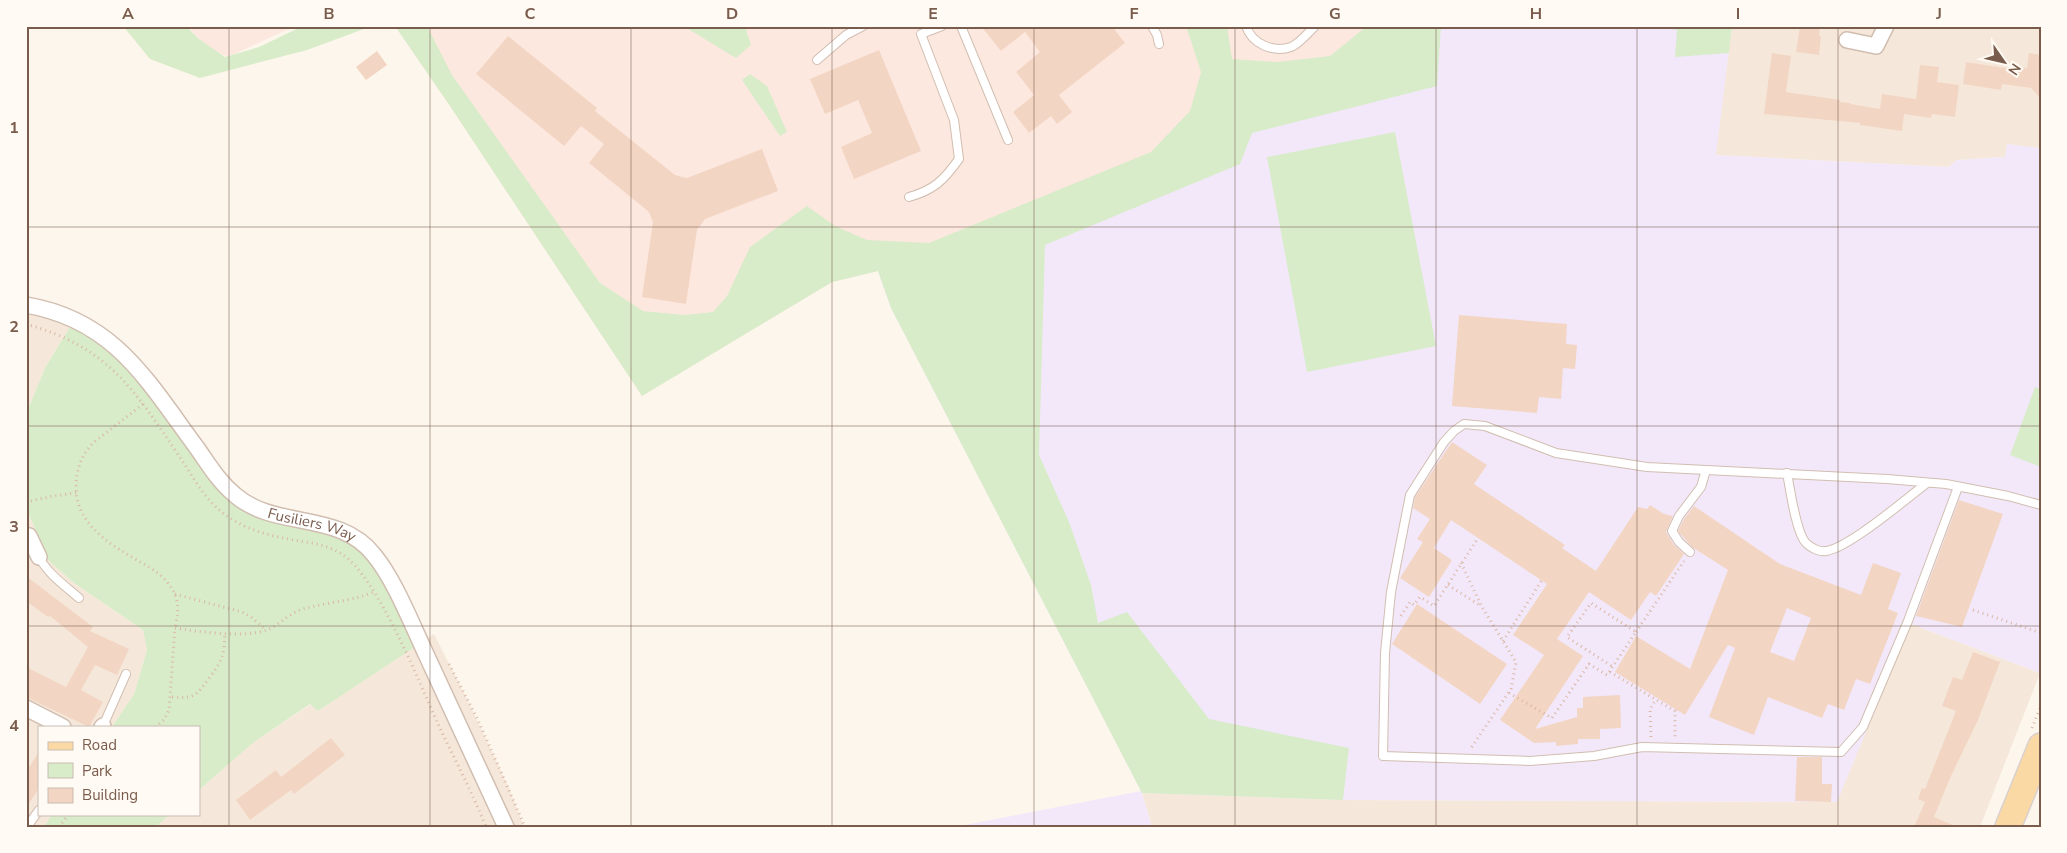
<svg xmlns="http://www.w3.org/2000/svg" width="2067" height="853" font-family="'Nunito Sans',sans-serif">
<rect width="100%" height="100%" fill="#fdf6ec"/>
<path fill="#f5e8da" d="M1732 26H2041V148L2007 145 2005 157 1957 160 1948 167 1715 155Z
M26 305 74 320 45 368 26 414Z
M26 508 49 561 74 583 143 630 147 650 134 694 112 727H39V814H52L44 827H26Z
M1911 624 2040 673 1980 827H1152L1142 793 1343 800 1836 802Z
M434 634 468 701 509 788 524 827H156L170 814H199V790L254 742 311 704 318 711Z"/>
<path fill="#fde8e0" d="M187 26H295L228 57 209 49Z
M395 26H1441L1227 158 878 271 832 282 642 396 450 106Z"/>
<path fill="#f3e8fa" d="M1441 26H1732L1716 155 1948 167 1957 160 2005 157 2007 144 2041 148 2040 673 1911 624 1837 802 1343 800 1142 793 1152 827H954L1141 791 891 308 878 271 1227 158 1220 118Z"/>
<path fill="#d8ecc9" d="M123 26H186L199 39 225 57 259 47 303 26H372L307 50 200 78 150 59Z
M395 26H427L452 75 600 283 643 311 684 315 713 312 727 296 750 247 807 206 835 226 867 240 929 243 1151 152 1190 111 1201 72 1186 26H1227L1232 59 1277 62 1330 56 1367 26H1441L1437 86 1252 133 1240 164 1045 245 1039 455 1069 522 1091 585 1098 623 1127 612 1209 719 1349 748 1343 800 1142 793 891 308 878 271 832 282 642 396 450 106Z
M683 26H745L751 45 736 58Z
M1653 26H1732L1729 53 1675 57 1677 30Z
M750 74 767 86 787 132 780 136 742 80Z
M1395 132 1436 346 1307 372 1267 157Z
M74 320 102 337 235 496 365 545 421 643 318 711 310 704 254 742 199 790V727H112L134 694 147 650 143 630 74 583 49 561 26 508V414L45 368Z
M2035 387 2041 389V467L2010 455Z
M52 814H170L156 827H44Z"/>
<path fill="#f3d5c3" fill-rule="evenodd" d="M981 26H1112L1125 43 1059 95 1072 112 1057 124 1051 116 1029 133 1013 112 1034 95 1016 72 1040 52 1025 32 1001 51Z
M1800 26H1820L1819 35 1821 36 1819 55 1796 52Z
M508 36 597 108 595 111 675 175 687 178 762 149 778 191 705 219 697 230 686 304 642 297 653 222 649 212 589 163 604 144 581 126 564 146 476 74Z
M879 50 921 151 854 179 841 147 872 133 858 100 825 114 810 79Z
M377 51 387 65 366 80 356 67Z
M1772 53 1791 56 1786 92 1840 100V102L1851 103 1850 104 1880 109 1882 94 1916 99 1920 65 1939 67 1937 82 1959 85 1955 117 1932 114 1931 118 1904 114 1902 131 1860 125V123L1764 114Z
M2029 53 2041 55V99L2031 88 2002 84 2001 90 1963 84 1966 62 2011 69 2012 66 2027 68Z
M1459 315 1567 324 1566 344 1577 345 1575 369 1563 368 1561 399 1539 397 1537 413 1452 406Z
M1452 442 1487 465 1474 484 1565 545 1562 548 1596 571 1638 507 1647 509 1650 505 1664 514 1673 516 1666 532 1674 545 1684 554 1656 596 1650 592 1631 620 1589 592 1557 639 1583 656 1535 729 1577 717V708H1583V697L1620 695 1621 728 1600 729V739H1578V744L1556 746V742L1534 743 1500 720 1544 655 1513 635 1547 584 1451 520 1434 548 1452 560 1429 597 1400 578 1423 542 1417 539 1430 519 1413 508 1415 497Z
M1959 500 2003 514 1962 627 1916 616Z
M1694 506 1780 564 1861 595 1873 563 1901 573 1888 609 1898 613 1870 684 1856 679 1844 710 1828 704 1822 718 1768 697 1754 735 1709 717 1735 648 1728 645 1685 715 1615 672 1636 636 1690 669 1728 570 1692 547 1678 531 1684 519ZM1787 608 1811 618 1794 661 1770 652Z
M26 576 93 627 90 631 129 649 117 675 95 665 81 690 103 702 89 727 26 697V667L66 687 88 647 50 616 48 617 26 601Z
M1417 604 1507 664 1480 704 1392 644Z
M1973 652 2000 662 1978 720 1950 778 1934 817 1957 827H1914L1925 802 1918 799 1922 788 1925 789 1956 711 1942 706 1953 677 1962 680Z
M331 738 345 755 294 794 291 790 250 820 236 800 276 770 281 777Z
M39 752V788L26 808V772Z
M1797 757H1822V784H1832L1831 802 1795 801Z"/>
<g fill="none" stroke-linecap="round" stroke-linejoin="round">
<g stroke="#d1beb0" stroke-width="10">
<path id="service" d="M961 26 1008 140
M1152 26 1157 35 1159 44
M1246 26C1252 44 1273 53 1291 47 1299 44 1309 32 1315 26
M817 60 846 35 863 26
M909 197C934 190 944 180 959 159L954 120 921 34 942 26
M1787 473C1790 488 1796 533 1806 543 1811 548 1819 552 1826 551 1849 548 1907 498 1927 483
M1958 487 1908 621 1863 727 1841 752 1642 747 1594 756 1530 761 1383 756 1385 653 1391 592 1410 495 1444 442 1454 431 1464 424 1485 426 1556 453 1647 467 1887 479 1946 484 2008 496 2041 505
M1690 552 1679 542 1672 531 1679 516 1701 487 1706 470
M39 557C48 574 64 585 79 598
M103 726 126 674
M27 827 39 810"/>
</g>
<g stroke="#d1beb0" stroke-width="18">
<g id="minor">
<path d="M1847 40 1876 46 1886 26"/>
<path id="s1" d="M26 305C115 320 148 382 197 448 209 465 219 482 235 495 275 530 339 510 374 555 394 579 411 622 425 652 452 710 479 768 506 827"/>
<path d="M26 536H29L39 557"/>
<path d="M26 708 63 727"/>
<path d="M102 727 103 726"/>
</g>
</g>
<g stroke="#dad1cd" stroke-width="28">
<path id="primary" d="M2008 827 2041 746"/>
</g>
<path stroke="#d9b8a5" stroke-width="3" stroke-dasharray="1 4" stroke-linecap="butt" d="M26 324C108 347 134 389 179 456 190 472 200 491 214 505 238 529 267 535 299 541 314 543 329 546 342 554 378 578 419 682 438 724 454 758 472 792 486 827
M143 404 93 443C81 456 76 470 76 488 76 520 104 541 130 556 143 564 157 570 167 582 180 597 179 610 175 628
M26 502 53 496 76 493
M1461 563 1482 607 1516 662 1511 689 1471 748
M1448 585 1481 606
M175 594 242 612 251 617 266 630
M1973 610 2041 633
M1401 616 1410 602 1414 605 1420 597 1434 606 1478 538
M1636 632 1684 561
M1503 641 1542 580
M449 664 478 720 525 827
M1610 672 1675 711V739
M1509 693 1552 718 1589 664 1607 675 1636 632 1591 603 1567 637 1613 667
M172 697C196 699 196 695 210 677 223 659 224 655 225 633
M155 727 164 720 169 710 175 628C198 632 246 638 267 630 281 624 291 611 307 608 329 602 352 601 374 592
M2032 728 2041 706
M1651 737 1650 709 1656 699
M59 827 69 814"/>
<use href="#service" stroke="#fff" stroke-width="8"/>
<use href="#minor" stroke="#fff" stroke-width="15"/>
<use href="#primary" stroke="#fbd9a5" stroke-width="25"/>
</g>
<path fill="none" stroke="#7a5c4d" stroke-width="1" stroke-opacity="0.55" d="M229 26V827M430 26V827M631 26V827M832 26V827M1034 26V827M1235 26V827M1436 26V827M1637 26V827M1838 26V827M26 227H2041M26 426H2041M26 626H2041"/>
<g text-anchor="middle" dominant-baseline="central" stroke-width="4.5" stroke-linejoin="round" paint-order="stroke">
<g font-size="15" fill="#7a5c4d" stroke="#fffaf3">
<text stroke="none"><textPath href="#s1" startOffset="374">Fusiliers Way</textPath></text>
</g>
</g>
<rect width="2067" height="853" fill="none" stroke="#fffaf3" stroke-width="55"/>
<rect x="38" y="726" width="162" height="90" fill="#fffaf3" stroke="#cabbb1"/>
<rect x="48" y="742" width="25" height="8" fill="#fbd9a5" stroke="#cabbb1"/>
<text x="82" y="750" font-size="15" fill="#7a5c4d">Road</text>
<rect x="48" y="763" width="25" height="15" fill="#d8ecc9" stroke="#cabbb1"/>
<text x="82" y="776" font-size="15" fill="#7a5c4d">Park</text>
<rect x="48" y="788" width="25" height="15" fill="#f3d5c3" stroke="#cabbb1"/>
<text x="82" y="800" font-size="15" fill="#7a5c4d">Building</text>
<g transform="translate(2004 62) rotate(124)" stroke="#fffaf3" stroke-width="4" paint-order="stroke">
<path d="M0-4L9 19L0 12L-9 19Z" fill="#7a5c4d"/>
<text y="-8" font-size="14" font-weight="bold" text-anchor="middle" fill="#7a5c4d">N</text>
</g>
<rect x="28" y="28" width="2012" height="798" fill="none" stroke="#7a5c4d" stroke-width="2"/>
<g font-size="16" text-anchor="middle" font-weight="bold" fill="#7a5c4d">
<text x="128" y="19">A</text>
<text x="329" y="19">B</text>
<text x="530" y="19">C</text>
<text x="732" y="19">D</text>
<text x="933" y="19">E</text>
<text x="1134" y="19">F</text>
<text x="1335" y="19">G</text>
<text x="1536" y="19">H</text>
<text x="1738" y="19">I</text>
<text x="1939" y="19">J</text>
<text x="14" y="133">1</text>
<text x="14" y="332">2</text>
<text x="14" y="532">3</text>
<text x="14" y="731">4</text>
</g>
</svg>
